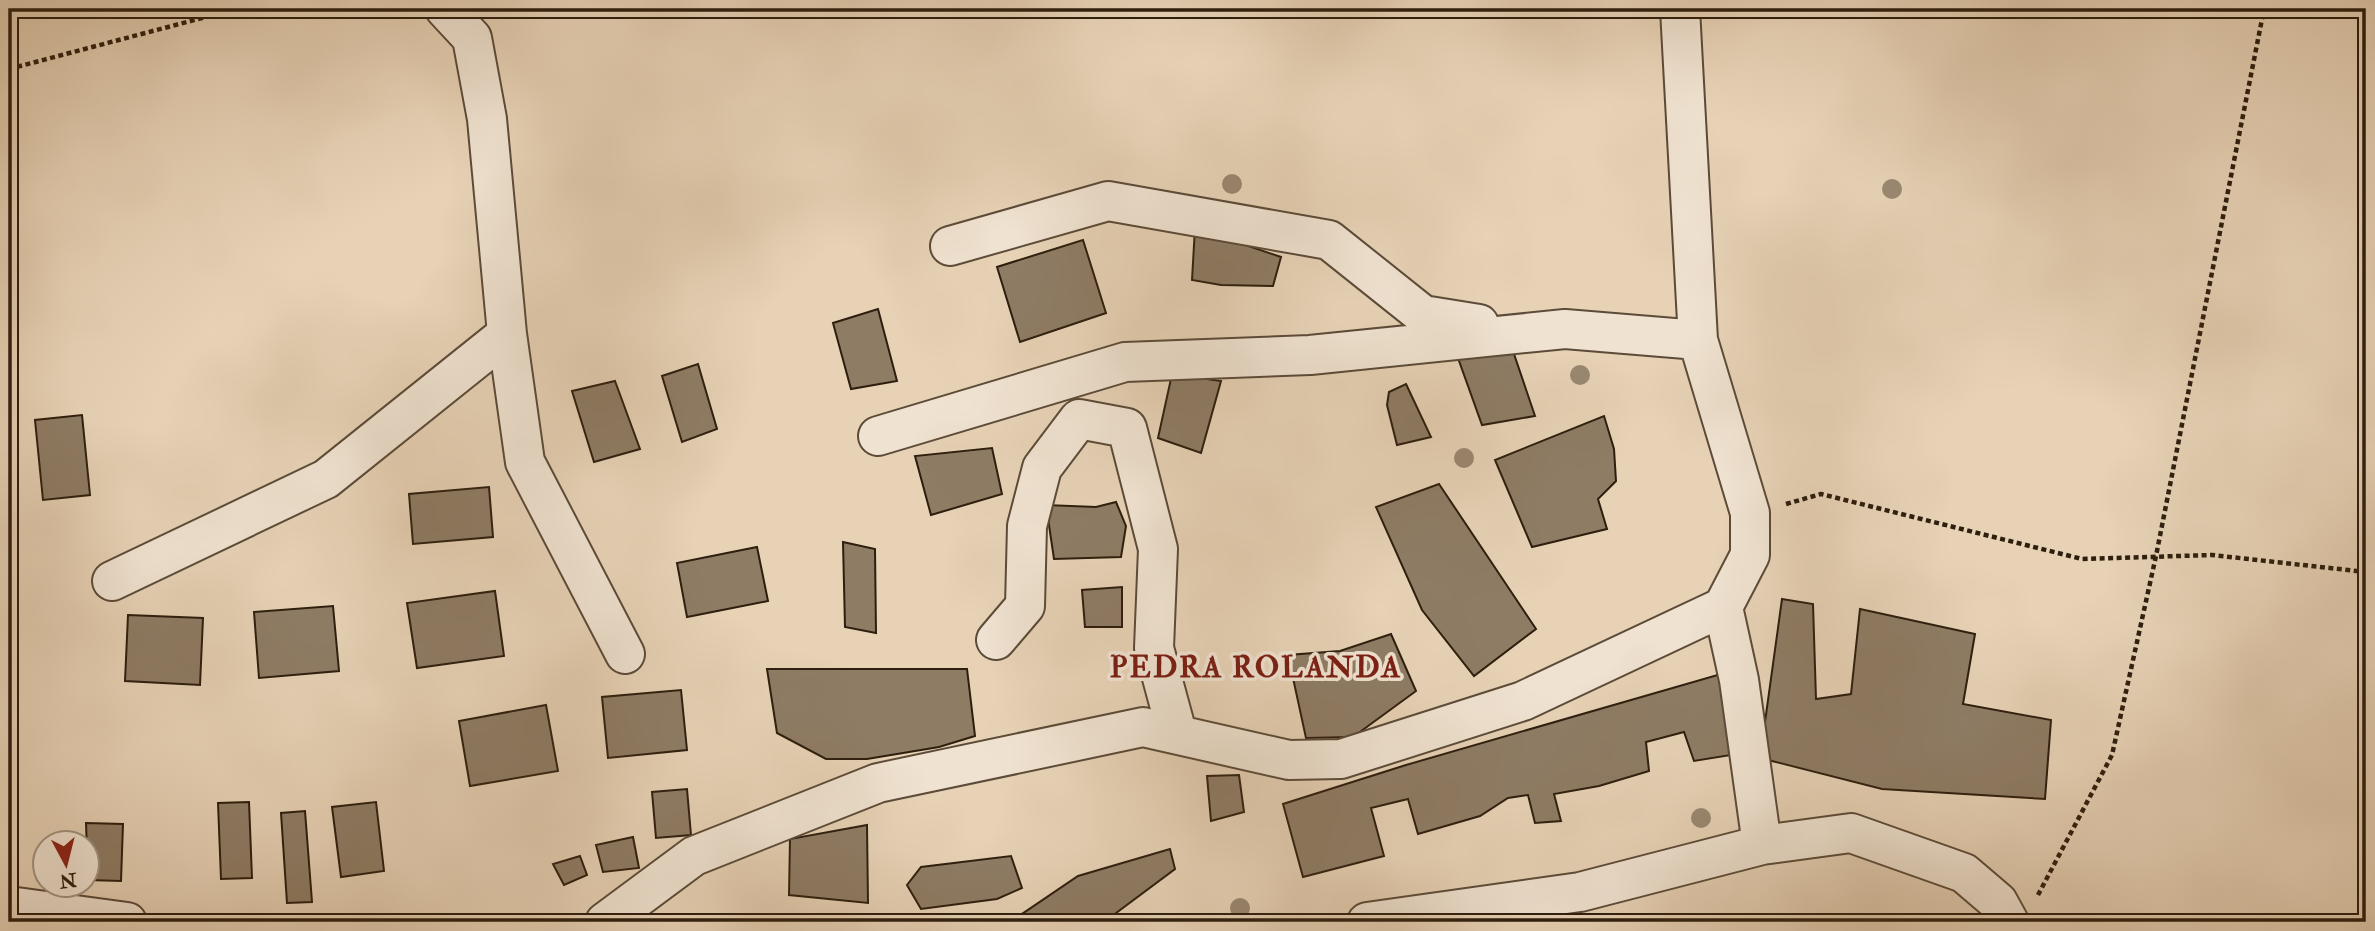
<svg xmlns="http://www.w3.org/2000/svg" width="2375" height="931" font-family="'IM FELL Double Pica',serif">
<rect width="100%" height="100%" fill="#e7d2b6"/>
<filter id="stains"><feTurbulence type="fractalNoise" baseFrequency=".00286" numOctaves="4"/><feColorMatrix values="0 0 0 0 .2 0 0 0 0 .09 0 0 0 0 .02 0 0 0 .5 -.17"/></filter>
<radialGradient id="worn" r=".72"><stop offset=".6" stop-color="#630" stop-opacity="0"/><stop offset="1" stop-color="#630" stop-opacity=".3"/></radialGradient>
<path fill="#8e7c65" stroke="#2d1e0e" stroke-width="2" d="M1195 228 1281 257 1273 286 1221 285 1192 280Z
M1083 240 1106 313 1020 342 997 267Z
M878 309 897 381 851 389 833 323Z
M1513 351 1535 416 1482 425 1458 358Z
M698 364 717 429 682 442 662 376Z
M1172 374 1221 381 1201 453 1158 438Z
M615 381 640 449 594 462 572 391Z
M1406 384 1431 437 1397 445 1387 405 1389 392Z
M82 415 90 495 43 500 35 420Z
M1604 416 1614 449 1616 481 1598 499 1607 529 1532 547 1495 460Z
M992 448 1002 494 931 515 915 456Z
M1439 484 1536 629 1474 676 1422 610 1376 507Z
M489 487 493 537 413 544 409 494Z
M1116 502 1126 526 1121 557 1054 559 1046 505 1096 507Z
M843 542 875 549 876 633 845 627Z
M757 547 768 601 687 617 677 563Z
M1122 587V627H1085L1082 590Z
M495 591 504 656 417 668 407 603Z
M1782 599 1813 604 1816 699 1851 694 1860 609 1975 634 1963 704 2051 720 2045 799 1882 789 1760 758Z
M333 606 339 671 259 678 254 612Z
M128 615 203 618 200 685 125 681Z
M1391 634 1416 691 1353 737 1306 738 1288 655 1340 651Z
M767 669H967L975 736 939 747 867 759H826L777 733Z
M1721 674 1731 755 1694 761 1684 732 1646 742 1649 771 1599 786 1554 794 1561 821 1535 823 1528 795 1508 798 1480 816 1418 834 1408 799 1371 808 1384 856 1303 877 1283 804 1406 765Z
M681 690 687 750 608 758 602 697Z
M546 705 558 771 470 786 459 721Z
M1239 775 1244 812 1211 821 1207 776Z
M687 789 691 835 656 838 652 792Z
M249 802 252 878 221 879 218 803Z
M376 802 384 871 341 877 332 807Z
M305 811 312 902 287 903 281 813Z
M86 823 123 824 121 881 88 880Z
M867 825 868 903 789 895 790 839Z
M633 837 639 868 603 872 596 845Z
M1170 849 1175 869 1104 922H1010L1078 876Z
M580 856 587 875 564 885 553 864Z
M1011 856 1022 888 997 899 921 909 907 885 921 867Z"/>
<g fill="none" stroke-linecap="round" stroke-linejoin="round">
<g stroke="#5c4b38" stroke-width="42">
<path id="minor" d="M950 246 1108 201 1329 240 1423 315 1479 324
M507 334 525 462 625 654
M878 436 1125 362 1310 355 1565 329 1698 340
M112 581 326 479 507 334 487 119 472 38 445 9
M1723 607 1739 680 1762 845 1851 833 1964 873 1998 902 2009 922
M996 640 1025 606 1027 526 1042 468 1079 419 1127 428 1158 549 1154 648 1177 733
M9 906 127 922
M605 922 694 856 878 783 1143 727 1289 760 1341 759 1523 701 1723 607 1750 555V513L1698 340 1680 9
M1367 922 1580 892 1762 845"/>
</g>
<path stroke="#2d1e0e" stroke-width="4.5" stroke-dasharray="5 3.5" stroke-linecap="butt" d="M9 69 236 9
M1786 504 1821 494 2082 559 2212 555 2366 572
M2038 895 2112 755 2156 556 2264 9"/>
<use href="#minor" stroke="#efe2d0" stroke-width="38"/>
</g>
<g fill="#9a8871">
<circle cx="1232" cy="184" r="10"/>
<circle cx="1892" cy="189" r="10"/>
<circle cx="1580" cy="375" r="10"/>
<circle cx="1464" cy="458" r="10"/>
<circle cx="1701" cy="818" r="10"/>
<circle cx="1240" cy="908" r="10"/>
</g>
<g text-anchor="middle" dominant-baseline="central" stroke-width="7" stroke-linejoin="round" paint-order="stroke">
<g font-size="30" font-weight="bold" letter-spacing="2" fill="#7a1f14" stroke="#efe2d0">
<text x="1256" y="667">PEDRA ROLANDA</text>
</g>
</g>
<rect width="2375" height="931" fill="none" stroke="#e7d2b6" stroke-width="35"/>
<rect x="10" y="10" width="2354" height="910" fill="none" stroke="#2d1e0e" stroke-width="3.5"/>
<rect x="18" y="18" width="2340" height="896" fill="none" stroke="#2d1e0e" stroke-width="2"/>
<g transform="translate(66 864) rotate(173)"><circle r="33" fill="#efe2d0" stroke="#a19482" stroke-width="2"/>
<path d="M0-5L12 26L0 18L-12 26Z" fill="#8f2418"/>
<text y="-10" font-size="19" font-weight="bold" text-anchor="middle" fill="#2d1e0e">N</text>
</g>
<rect width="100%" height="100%" filter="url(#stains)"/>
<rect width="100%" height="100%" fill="url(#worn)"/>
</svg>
